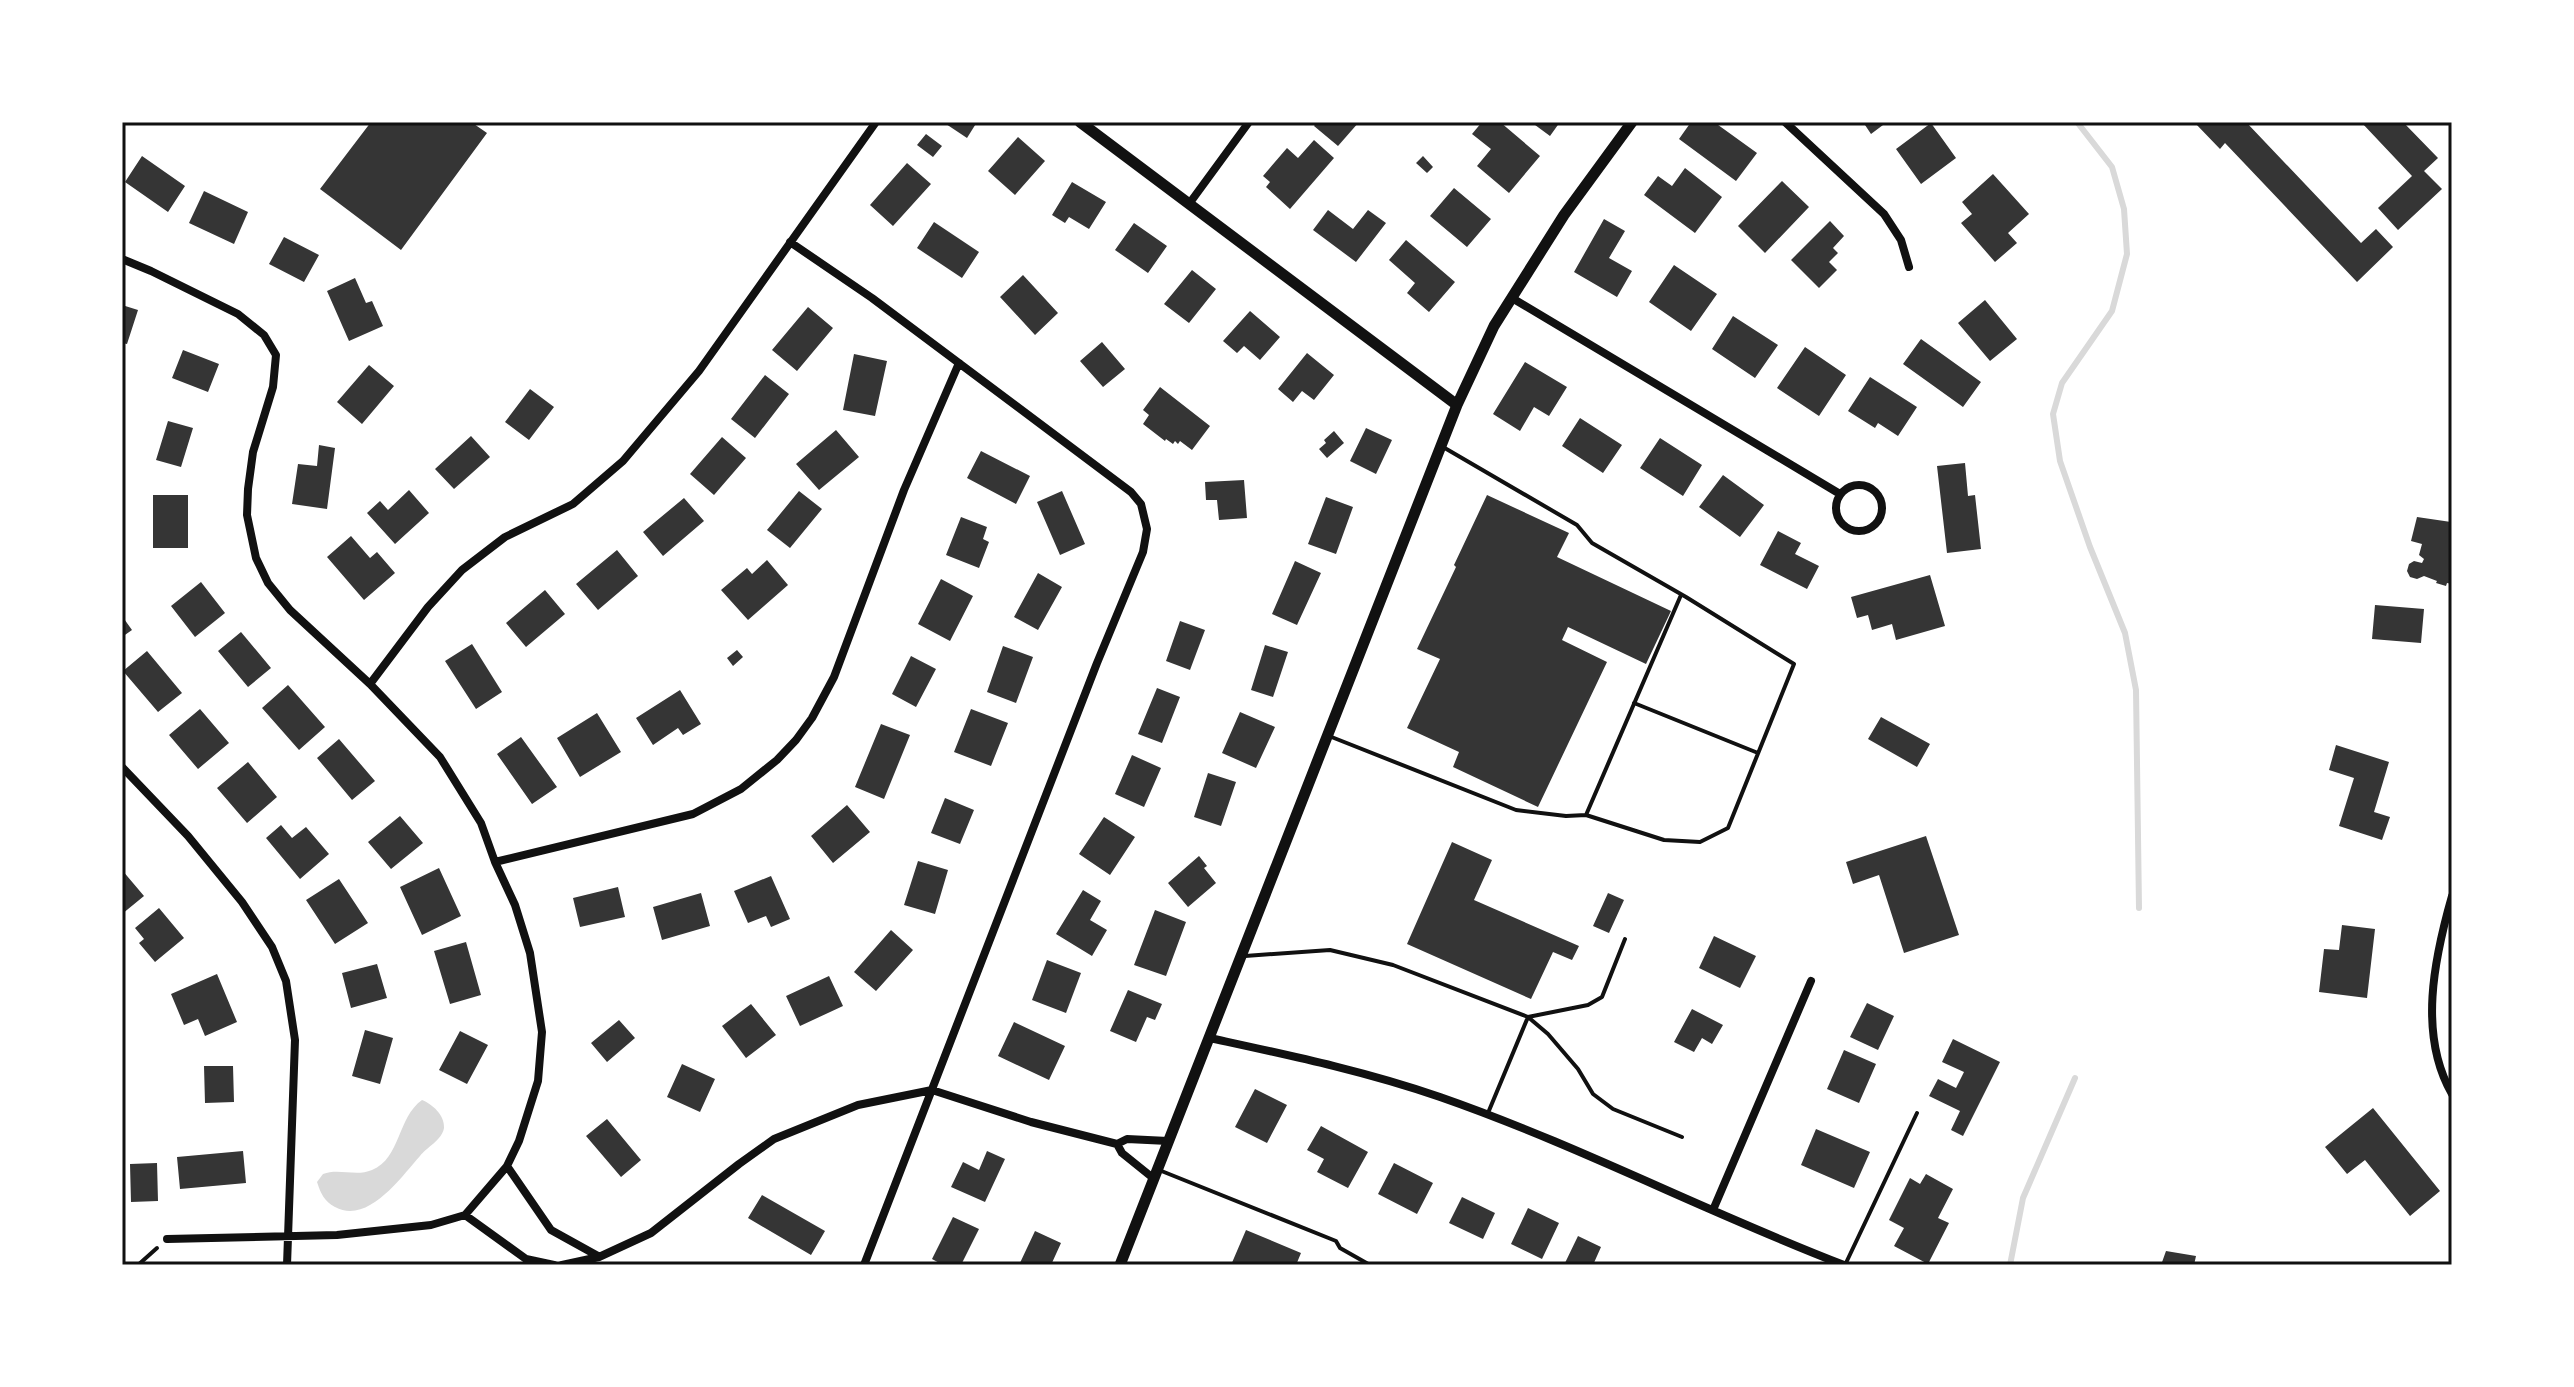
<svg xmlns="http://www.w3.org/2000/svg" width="2574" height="1387" font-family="Barlow,sans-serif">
<rect width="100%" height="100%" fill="#fff"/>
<path fill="#d9d9d9" d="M422 1100C432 1104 445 1115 444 1128 442 1140 427 1147 420 1156 401 1177 368 1225 335 1207 324 1201 321 1194 317 1182L323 1174C339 1168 356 1177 372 1170 401 1158 397 1118 422 1100Z"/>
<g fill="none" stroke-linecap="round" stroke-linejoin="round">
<path stroke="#d9d9d9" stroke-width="6" d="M2077 122 2112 167 2124 209 2127 254 2112 311 2062 383 2053 414 2060 461 2090 547 2125 633 2136 690 2139 908
M2010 1265 2023 1198 2075 1078"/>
</g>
<path fill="#353535" d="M371 122H476L474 124 487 133 401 250 320 189Z
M943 122H977L967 138Z
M1317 122H1359L1338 146 1314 126Z
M1482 122H1500L1540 156 1509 193 1477 166 1491 149 1472 134Z
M1531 122H1560L1550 136Z
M1691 122H1714L1757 153 1736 181 1679 139Z
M1863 122H1887L1871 134Z
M2194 122H2246L2361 243 2376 229 2393 247 2357 282 2225 143 2220 149Z
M2361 122H2403L2438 158 2424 171 2442 189 2398 230 2378 208 2412 176Z
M1931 123 1956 158 1921 184 1896 149Z
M926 134 942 146 933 157 917 145Z
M1018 137 1045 161 1015 195 988 171Z
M1314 140 1334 158 1290 209 1266 187 1270 182 1263 176 1287 148 1298 158Z
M142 156 185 186 168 212 125 182Z
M1423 156 1433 167 1427 173 1416 163Z
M907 163 931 184 893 226 870 205Z
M1685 168 1722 197 1695 233 1644 195 1658 176 1672 186Z
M1993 174 2029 214 2008 233 2017 243 1995 262 1961 223 1972 214 1962 202Z
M1782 181 1809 207 1765 253 1738 226Z
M1072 182 1106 202 1089 229 1069 217 1065 223 1052 215Z
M1454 188 1491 219 1467 247 1430 216Z
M204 191 248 212 234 244 189 223Z
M1328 210 1353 229 1368 210 1386 223 1356 262 1313 230Z
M1604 219 1625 231 1609 258 1632 271 1617 297 1574 272Z
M1830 221 1844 236 1833 248 1838 253 1829 262 1837 270 1819 288 1791 260Z
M934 222 979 252 962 278 917 248Z
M1134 223 1167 246 1148 273 1115 250Z
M284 237 319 255 304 282 269 264Z
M1406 240 1455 282 1429 312 1407 293 1415 283 1389 260Z
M1674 265 1717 294 1691 331 1649 302Z
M1192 270 1216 289 1189 323 1164 304Z
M1023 275 1058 313 1035 335 1000 297Z
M355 278 366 303 372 301 383 326 349 341 327 291Z
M1985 300 2017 339 1990 361 1958 323Z
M122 305 138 310 127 344 122 343Z
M808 307 833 328 797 371 772 350Z
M1250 311 1280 337 1260 360 1244 346 1237 353 1223 341Z
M1733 316 1778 345 1755 378 1712 349Z
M1921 339 1981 382 1963 407 1903 364Z
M1102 342 1125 369 1103 387 1080 361Z
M1805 347 1846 375 1819 416 1777 388Z
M183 350 219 364 208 392 172 378Z
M1307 353 1334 375 1314 400 1302 391 1293 402 1278 389Z
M854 354 887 361 875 416 843 410Z
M1525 362 1567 387 1549 416 1534 407 1520 431 1493 414Z
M369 365 394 386 362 424 337 402Z
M765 375 789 394 755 438 731 419Z
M1870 377 1917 407 1898 436 1878 423 1875 428 1848 411Z
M1160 387 1210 426 1192 450 1180 441 1178 444 1175 441 1173 444 1166 439 1165 441 1143 424 1149 415 1143 410Z
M530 389 554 407 529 440 505 422Z
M1580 418 1622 445 1603 473 1562 446Z
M168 421 193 428 181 467 156 460Z
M1366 428 1392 440 1376 474 1350 461Z
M836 430 859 457 819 490 796 464Z
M1334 431 1344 443 1327 458 1319 449 1326 443 1324 440Z
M471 436 490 457 454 489 435 469Z
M722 437 746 458 714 495 690 474Z
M1660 438 1702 465 1683 496 1640 468Z
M319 445 335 448 327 509 292 504 298 464 317 466Z
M981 451 1030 476 1016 504 967 478Z
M1965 463 1968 496 1975 495 1981 549 1947 553 1937 466Z
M1723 475 1764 505 1740 537 1699 507Z
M1244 480 1247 518 1219 520 1217 500H1206L1205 482Z
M409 490 429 513 395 544 367 513 380 501 388 510Z
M799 491 822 509 790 548 767 530Z
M1062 491 1085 544 1060 555 1037 502Z
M153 495H188V548H153Z
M1487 495 1569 533 1557 557 1671 611 1646 664 1568 627 1562 640 1607 662 1538 807 1453 767 1459 752 1407 728 1440 659 1417 649 1456 567 1454 565Z
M1326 497 1353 507 1336 554 1308 544Z
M684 498 704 521 663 556 643 532Z
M961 517 987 527 983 539 989 542 979 568 946 555Z
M2417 517 2451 522 2452 584 2447 583 2446 586 2436 583 2437 581 2424 576 2417 579 2410 577 2407 571 2409 564 2414 561 2422 563 2424 559 2419 555 2422 544 2411 541Z
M1778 531 1801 543 1795 554 1819 566 1807 589 1760 565Z
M351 536 370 558 377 552 395 573 364 600 327 557Z
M617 550 638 576 598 610 576 584Z
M767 560 788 585 748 620 721 590 747 568 752 574Z
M1295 561 1321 573 1297 625 1272 614Z
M1038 573 1062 587 1038 630 1014 617Z
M1930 575 1945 626 1896 640 1892 624 1872 630 1868 615 1857 618 1851 597Z
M941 579 973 596 950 641 918 624Z
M201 582 225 613 195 637 171 606Z
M545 590 565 614 526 647 506 623Z
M2375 605 2424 609 2421 643 2372 639Z
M122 616 132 630 122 637Z
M1180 621 1205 630 1190 670 1166 661Z
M241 632 271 668 248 687 218 651Z
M472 644 502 692 476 709 445 661Z
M1265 645 1288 652 1273 697 1251 690Z
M1003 646 1033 657 1016 703 987 692Z
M737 650 743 657 733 666 727 658Z
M147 651 182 693 158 712 123 671Z
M911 656 936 669 916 707 892 694Z
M288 685 325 727 299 750 262 708Z
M1157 688 1180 697 1162 743 1138 734Z
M680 690 701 724 683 735 678 728 653 745 636 718Z
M200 709 229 743 198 769 169 735Z
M971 709 1008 723 991 766 954 752Z
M1240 712 1275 727 1256 768 1222 753Z
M597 713 621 752 580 777 557 738Z
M1881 717 1930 744 1917 767 1868 739Z
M881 724 910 735 884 799 855 787Z
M521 737 557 787 532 804 497 754Z
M339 739 375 781 352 800 317 758Z
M2336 745 2389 762 2374 812 2390 817 2382 840 2339 826 2354 778 2329 770Z
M1132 755 1161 768 1144 807 1115 794Z
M248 762 277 797 247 823 217 788Z
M1208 773 1236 782 1221 826 1194 817Z
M945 798 974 810 960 844 931 833Z
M847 805 870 832 833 863 811 836Z
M400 816 423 843 391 869 368 842Z
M1104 817 1135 837 1110 875 1079 854Z
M281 825 292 838 306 827 329 854 300 879 266 838Z
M1926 836 1959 935 1904 953 1879 875 1853 884 1846 862Z
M1452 842 1492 860 1474 900 1579 946 1572 960 1553 952 1531 999 1407 944Z
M1199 856 1207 866 1204 868 1216 883 1188 907 1168 883Z
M918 861 948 870 935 914 904 905Z
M439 868 461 916 422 935 400 887Z
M122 870 144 896 122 914Z
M771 876 790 919 771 927 766 916 748 923 734 891Z
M339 879 368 923 335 944 306 900Z
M618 887 625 917 580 927 573 898Z
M1083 890 1101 901 1090 920 1107 930 1092 956 1056 934Z
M701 893 710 926 662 940 653 907Z
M1608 893 1624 900 1609 933 1593 926Z
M159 908 184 938 155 962 139 943 144 939 135 928Z
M1155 910 1186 922 1166 976 1134 965Z
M2342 925 2375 929 2367 998 2319 992 2324 949 2339 950Z
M891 930 913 950 876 991 854 972Z
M1714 936 1756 956 1740 988 1699 968Z
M466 942 481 995 450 1004 434 951Z
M1047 960 1081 973 1066 1013 1032 1000Z
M377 964 387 998 351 1008 342 973Z
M217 974 237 1022 205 1036 198 1019 184 1025 171 994Z
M829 976 843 1006 800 1026 786 996Z
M1128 990 1162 1004 1155 1020 1147 1017 1136 1042 1110 1031Z
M1867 1003 1894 1016 1878 1050 1850 1037Z
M751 1004 776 1035 746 1058 722 1026Z
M1692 1009 1723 1025 1712 1044 1702 1038 1694 1052 1674 1042Z
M619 1020 635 1038 607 1062 591 1043Z
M1014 1022 1065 1046 1049 1080 998 1056Z
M365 1030 393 1038 380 1084 352 1076Z
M460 1031 488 1045 467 1084 439 1070Z
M1953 1039 2000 1062 1963 1136 1951 1130 1960 1111 1929 1096 1938 1079 1956 1088 1964 1072 1942 1062Z
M1844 1050 1876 1064 1859 1103 1827 1089Z
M682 1064 715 1079 700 1112 667 1097Z
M204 1066H233L234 1102 205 1103Z
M1255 1089 1287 1105 1267 1143 1235 1127Z
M2373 1108 2440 1191 2410 1216 2365 1160 2347 1174 2325 1147Z
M607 1119 641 1160 621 1177 586 1136Z
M1321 1126 1368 1152 1348 1188 1317 1172 1324 1159 1307 1150Z
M1816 1129 1870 1152 1854 1188 1801 1165Z
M243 1151 246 1183 180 1189 177 1157Z
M987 1151 1005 1159 985 1202 951 1187 963 1162 979 1170Z
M157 1163 158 1201 131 1202 130 1164Z
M1394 1163 1433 1183 1417 1214 1378 1194Z
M1926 1174 1953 1189 1938 1218 1949 1223 1928 1264 1894 1246 1904 1228 1889 1220 1910 1178 1920 1184Z
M762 1195 825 1231 811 1255 748 1218Z
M1462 1197 1495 1213 1483 1239 1449 1223Z
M1528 1208 1559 1223 1542 1259 1511 1244Z
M953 1217 979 1229 961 1265H943L932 1259Z
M1246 1230 1301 1253 1296 1265H1231Z
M1035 1231 1061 1243 1051 1265H1019Z
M1578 1236 1601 1247 1593 1265H1564Z
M2166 1251 2196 1256 2194 1265H2161Z"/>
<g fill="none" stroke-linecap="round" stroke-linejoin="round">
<path stroke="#111" stroke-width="4" d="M138 1265 157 1248"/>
<path stroke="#111" stroke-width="4" d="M1634 703 1758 753
M1329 736 1516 810 1566 816 1586 815 1664 840 1700 842 1728 828 1794 664 1686 597 1592 543 1577 525 1443 447
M1586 815 1681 595
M1245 956 1330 950 1393 965 1528 1017 1488 1113
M1528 1017 1548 1034 1578 1069 1593 1094 1613 1109 1682 1137
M1528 1017 1588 1005 1602 997 1625 939
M1159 1170 1336 1241 1340 1248 1370 1265
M1845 1265 1917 1113"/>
<path stroke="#111" stroke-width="8" d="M1785 122 1884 214 1901 240 1909 267
M1189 204 1249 122
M790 242 872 298 1131 492 1141 504 1147 529 1143 552 1097 663 864 1265
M122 259 151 271 238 314 264 335 276 355 273 387 253 452 248 489 247 515 256 558 268 583 290 610 370 684 440 757 481 823 495 862 515 905 530 953 542 1032 538 1081 519 1141 507 1166 465 1215 431 1225 337 1235 167 1239
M1512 298 1840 494
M1836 508a23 23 0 1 1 46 0a23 23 0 1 1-46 0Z
M370 684 428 607 462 570 505 537 573 504 623 461 699 371 876 122
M122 767 188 836 242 902 272 947 286 981 295 1040 287 1265
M495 862 693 814 741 789 777 760 796 740 812 718 834 677 904 490 959 363
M2452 896C2434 959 2418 1035 2452 1094
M1210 1038C1288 1055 1365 1071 1440 1097 1578 1145 1708 1213 1844 1265
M1117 1144 1122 1153 1153 1178
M507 1166 551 1230 598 1256
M1713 1210 1811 981
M465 1215 526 1259 554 1265
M562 1265 599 1257 651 1233 739 1164 774 1139 858 1105 932 1090 1031 1122 1117 1144 1127 1139 1168 1141"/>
<path stroke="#111" stroke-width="11" d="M1080 122 1457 405
M1120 1265 1457 405 1494 326 1564 215 1632 122"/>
</g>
<rect width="2574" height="1387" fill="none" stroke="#ffffff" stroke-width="248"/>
<rect x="124" y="124" width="2326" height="1139" fill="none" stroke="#111" stroke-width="3"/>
</svg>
